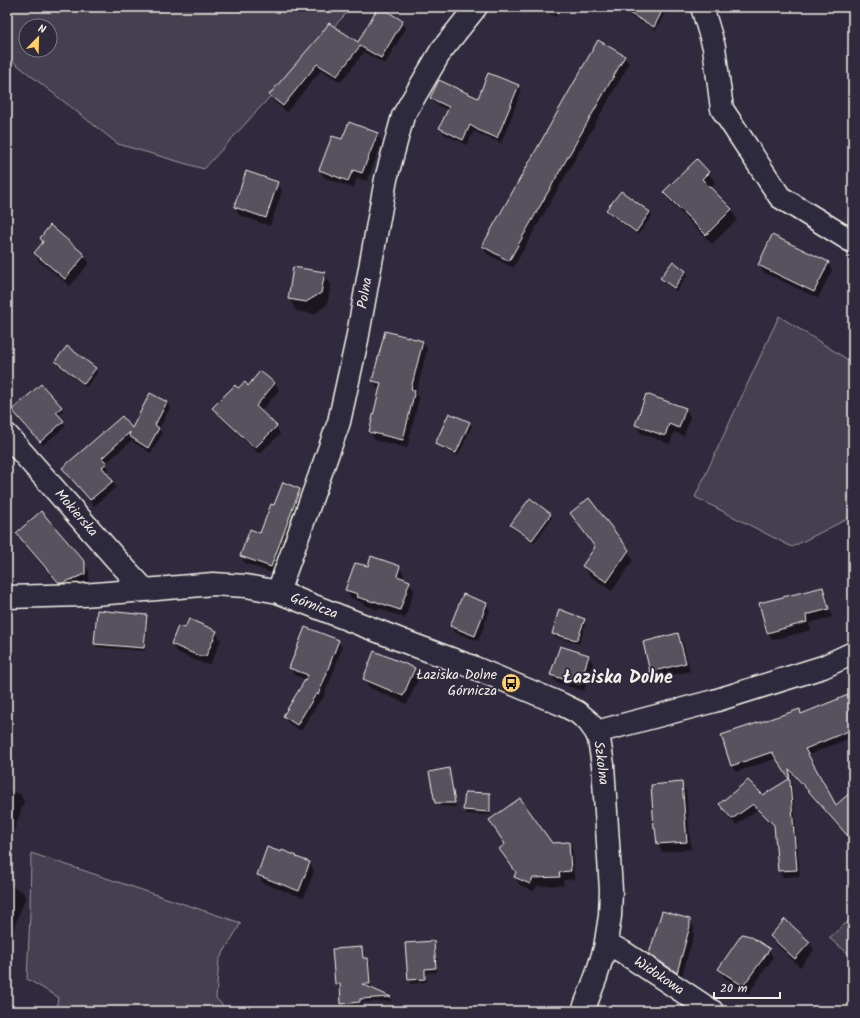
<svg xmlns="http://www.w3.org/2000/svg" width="860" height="1018" font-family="Kalam,sans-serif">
<rect width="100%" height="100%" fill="#2f2a3d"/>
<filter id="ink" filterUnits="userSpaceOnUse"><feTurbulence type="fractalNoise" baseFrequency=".025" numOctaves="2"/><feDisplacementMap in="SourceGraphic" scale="8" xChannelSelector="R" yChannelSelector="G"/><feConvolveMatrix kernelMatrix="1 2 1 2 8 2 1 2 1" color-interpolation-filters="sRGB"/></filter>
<g filter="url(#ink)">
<path fill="#454050" stroke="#9c989c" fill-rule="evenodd" d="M7 7H352L204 169 118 144 7 57ZM26 26H50V50H26Z
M779 316 853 363V516L792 547 695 497Z
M31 853 241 923 219 960 216 998 228 1011H56L58 997 27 979 30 914Z
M853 917V957L829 938Z"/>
<path fill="#0007" d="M538 7H562L556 17Z
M619 7H668L656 30 621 11Z
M402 21 406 28 385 64 364 52 341 82 321 70 287 112 274 102 270 95 316 40 358 43Z
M624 56 629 64 513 268 487 254 483 246Z
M518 85 521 92 501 143 483 136 474 131 467 145 444 134 440 128 448 110 435 104 432 98 479 99Z
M377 134 382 142 367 181 357 178 353 188 325 178 320 170 342 141Z
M697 161 709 173 715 183 710 188 731 209 737 220 712 244 671 203 665 193Z
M277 183 282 191 270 226 239 215 235 207Z
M607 210 650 212 652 216 638 235 610 214Z
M7 221 10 224 14 231 7 239Z
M41 239 84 255 89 263 70 286 39 261 35 253 43 243Z
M673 262 686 272 688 275 676 291 663 281 661 278Z
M828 263 832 270 818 298 763 272 759 265Z
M324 273 331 285 327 305 314 314 296 311 289 298Z
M422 341 427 349 416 394 419 399 407 448 375 440 370 432 381 389H378L373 381Z
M56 362 95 369 97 373 86 387 58 365Z
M261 372 275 383 279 390 261 411 276 427 280 434 259 454 218 415 214 408 238 389 248 387Z
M167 402 170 408 159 429 162 434 151 453 133 442 132 440 106 463 109 469 105 473 113 481 116 487 94 506 67 474 64 468 133 430Z
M61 407 63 411 58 416 66 426 43 445 15 413 13 410Z
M686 409 690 417 684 436 674 432 670 444 641 433 636 425Z
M469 422 472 426 458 456 439 447 437 444Z
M299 489 303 496 275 574 245 563 241 556 261 535 275 506Z
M571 513 628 551 633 560 612 591 589 575 583 566 596 548 576 522Z
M550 514 552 518 534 543 513 529 511 525Z
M7 518 14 527 7 534Z
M17 533 84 563 89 571V582L68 591H64L22 541Z
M399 567 404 575 402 579 409 582 414 590 405 618 378 608V610L363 604 361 602 351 598 346 590 369 568Z
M822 588 827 596 832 617 809 623 811 630 772 640 768 632Z
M486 604 490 610 478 641 454 632 451 626Z
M146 616 148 619 145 651 97 647 95 643Z
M584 620 586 624 579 644 555 637 553 633Z
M185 630 216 632 221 640 210 664H204L177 652 172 644Z
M678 634 683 642 690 671 655 679 651 671Z
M338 641 342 648 330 681V682L327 687 322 701 320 700 301 731 288 723 284 716 307 680 294 675 291 668Z
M588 656 593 663 584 691 556 682 551 675Z
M414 669 419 677 407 704 368 687 364 679Z
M853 695V737L808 755 836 806 853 800V833L848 837 791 773 800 876 783 877 779 871 776 827 758 809 736 825 724 811 720 805 763 796 790 779 777 758 736 772 732 766 799 710 802 715Z
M448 769 450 773 456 807 438 806 435 802Z
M681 783 686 791 691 849 662 852 658 844 657 831 655 828 652 786Z
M7 790 20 794 24 802 12 836 7 834Z
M489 794 491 798V815L466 814 464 810Z
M569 843 573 851 574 879 563 880 564 885 537 886 534 891 520 885 515 877 517 873 500 849 506 845H552Z
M282 853 296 857 297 859 309 863 314 871 304 898 263 883 258 875Z
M7 885 22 891 26 897 14 927V929L7 950Z
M689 920 694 927V934L681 979 654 961 650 954Z
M785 921 810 943 814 950 800 967 776 944 771 936Z
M433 942 435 945 437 972 426 973 427 982 411 984 409 980 406 944Z
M362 948 364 951V959H367L370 963 371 987 367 988 390 998 392 1001 362 1002V1006L344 1007 342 1003 341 987H338L336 983Z
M769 950 773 958 748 994 724 977 719 969Z"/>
<path fill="#56525f" stroke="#f4f1e8" d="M378 7H380L403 21 381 58 360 46 337 76 317 64 283 106 269 95 316 40 318 38 329 23 358 42Z
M618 7H664L654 27Z
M598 40 625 56 509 261 482 246Z
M488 73 519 85 497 138 478 130 470 125 463 140 439 128 449 107 430 98 439 80 478 98Z
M349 122 378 133 362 173 353 170 348 181 319 170 332 136 342 139Z
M697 159 709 172 702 179 732 209 706 235 663 192Z
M246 171 278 182 266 218 234 207Z
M621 191 650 212 636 232 606 210Z
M50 225 85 255 65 279 34 253 43 242 40 238Z
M772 235 829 262 814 292 758 265Z
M673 261 686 271 674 288 660 278Z
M293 267 325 272 321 293 306 302 288 299Z
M385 331 423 341 411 389 415 390 403 440 369 432 381 383 372 381Z
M67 346 96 368 84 384 55 361Z
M260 371 275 383 256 406 277 426 255 448 212 408 235 385 238 388 245 382 248 386Z
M41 384 62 407 56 412 64 421 40 442 12 410Z
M150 393 167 402 155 425 159 428 148 448 129 436 130 432 102 458 107 463 102 467 113 481 90 500 62 468 122 416 132 428Z
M646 394 686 408 679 428 669 424 665 436 635 425Z
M449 413 470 422 456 453 435 444Z
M283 482 300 489 271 567 240 556 250 529 260 533 271 504 274 505Z
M530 498 551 514 532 540 510 525Z
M589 498 629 550 607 582 582 566 595 547 570 513Z
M41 511 85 562V574L63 583H59L16 533Z
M371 556 400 566 397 576 410 581 400 610 374 601V602L357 597 358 594 345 590 355 563 368 566Z
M823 587 829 609 806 615 807 622 767 633 759 603Z
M463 594 487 603 475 636 450 626Z
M559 609 585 619 577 640 552 634Z
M97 610 147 615 144 648 94 644Z
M189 619 217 631 206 656H199L171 644 178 626 185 628Z
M305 627 339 640 326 674H327L324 680 318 695 316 694 297 725 283 716 308 675 289 668Z
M678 633 686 663 650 672 643 642Z
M560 646 589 655 580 684 550 675Z
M374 651 415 668 403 696 363 679Z
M853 693V729L805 749 836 805 853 790V842L789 769 797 870 778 871 774 825 753 804 732 819 719 804 748 780 763 795 789 779 772 752 731 766 721 735 800 709 801 714Z
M449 768 455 803H435L429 772Z
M682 782 687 842 657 844 655 828H654L651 785Z
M465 792 490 793V812L463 810Z
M520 798 552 843 569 842 571 871 559 872 560 877 533 878 530 884 514 877 516 872 499 849 505 844 489 820Z
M267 847 281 852 282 850 297 856 296 857 310 862 299 891 257 875Z
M662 911 690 919V926L677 973 649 954Z
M785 919 810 942 795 959 770 936Z
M742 934 750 936 770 949 743 986 718 969Z
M434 941 436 968 425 969V979L408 980 405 943Z
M362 947 363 958H368L370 984H362L391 997 360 999V1002L341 1004 340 984H335L332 949Z"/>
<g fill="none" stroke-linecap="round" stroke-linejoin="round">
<g stroke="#f4f1e8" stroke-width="25">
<path id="minor" d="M702 7 714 47 722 109 780 197 853 242
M7 435 116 559 145 590
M278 592 339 422 357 340 386 179 403 116 441 51 476 7
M7 597 83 595 145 590 213 584 246 586 278 592 411 644 470 666 561 704 577 712 588 721 596 732 599 739 603 765 611 890 610 916 605 948 596 977 583 1011
M596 732 714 701 823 667 853 653
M606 943 623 952 712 1011"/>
</g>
<use href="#minor" stroke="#2f2a3d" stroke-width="22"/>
</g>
</g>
<defs>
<g id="bus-disc" transform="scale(1)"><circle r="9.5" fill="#ffd166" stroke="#2f2a3d"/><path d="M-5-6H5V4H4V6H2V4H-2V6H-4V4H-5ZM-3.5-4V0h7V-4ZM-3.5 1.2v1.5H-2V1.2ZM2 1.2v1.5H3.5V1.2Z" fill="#111"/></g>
</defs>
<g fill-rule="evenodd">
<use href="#bus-disc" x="511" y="683"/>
</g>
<g text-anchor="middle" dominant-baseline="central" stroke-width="3.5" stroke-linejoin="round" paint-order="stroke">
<g font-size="14" fill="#f4f1e8" stroke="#2f2a3d">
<text transform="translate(365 293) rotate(-80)">Polna</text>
<text transform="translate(76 513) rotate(49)">Mokierska</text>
<text transform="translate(314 606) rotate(21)">Górnicza</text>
<text transform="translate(601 763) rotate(83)">Szkolna</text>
<text transform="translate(659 976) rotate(34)">Widokowa</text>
</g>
<g font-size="14" fill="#f4f1e8" stroke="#2f2a3d" text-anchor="end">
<text x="497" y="675">Łaziska Dolne<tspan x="497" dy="16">Górnicza</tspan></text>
</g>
<g font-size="18" font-weight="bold" fill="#f4f1e8" stroke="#2f2a3d">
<text x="618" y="678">Łaziska Dolne</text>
</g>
</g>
<rect width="860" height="1018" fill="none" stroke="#2f2a3d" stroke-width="24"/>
<rect x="12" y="12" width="836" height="994" fill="none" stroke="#f4f1e8" stroke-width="1.5" filter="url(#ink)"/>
<g transform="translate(38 38) rotate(23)"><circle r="19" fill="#2f2a3d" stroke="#7e7a81"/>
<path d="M0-3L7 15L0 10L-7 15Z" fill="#ffd166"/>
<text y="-6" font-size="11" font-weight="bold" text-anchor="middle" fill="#f4f1e8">N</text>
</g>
<path d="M714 992v6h66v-6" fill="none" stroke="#f4f1e8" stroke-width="2"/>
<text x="720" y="992" font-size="12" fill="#f4f1e8" stroke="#2f2a3d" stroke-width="3" paint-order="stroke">20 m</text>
</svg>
